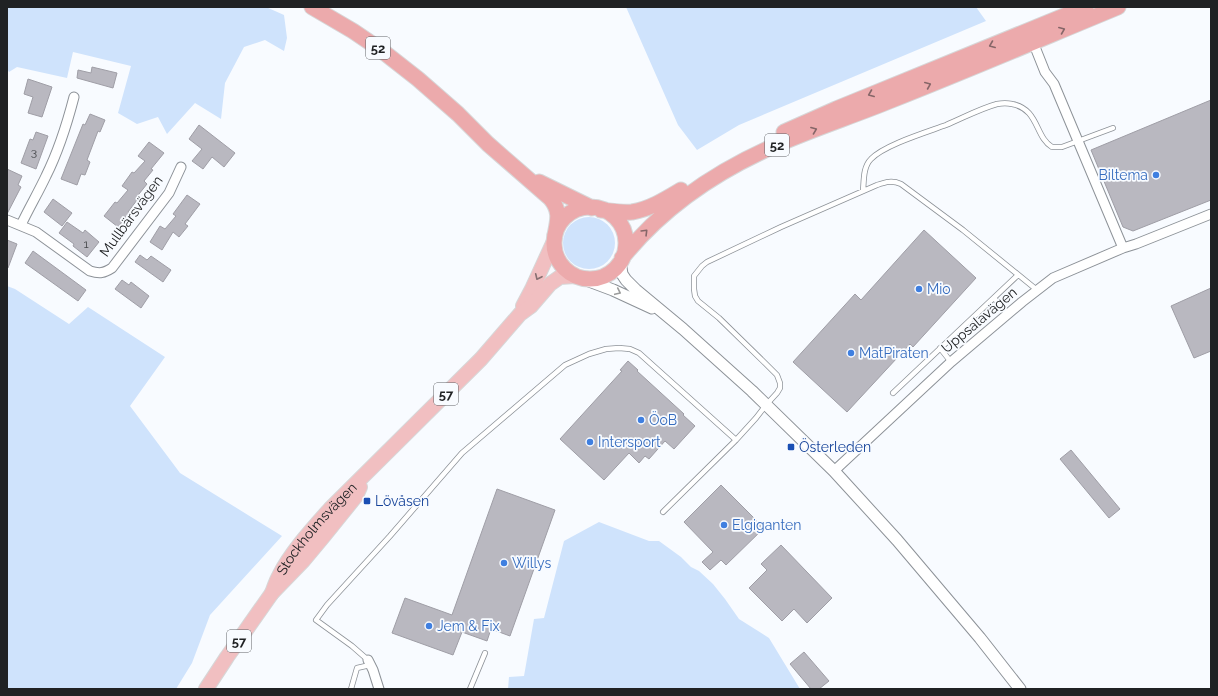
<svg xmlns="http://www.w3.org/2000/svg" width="1218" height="696" font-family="Raleway,sans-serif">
<rect width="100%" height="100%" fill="#f8fbff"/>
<path fill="#cfe3fc" d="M7 7H266L284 15 287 38 284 51 265 40 244 47 225 83 221 119 195 103 167 134 158 117 137 124 118 113 131 66 73 52 67 78 17 67 9 72 7 69Z
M626 7H976L986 21 739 125 697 150 678 125Z
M563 243a26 26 0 1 1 52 0a26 26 0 1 1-52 0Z
M7 286 15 289 69 324 88 307 165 357 130 406 180 473 282 536 210 615 192 663 176 689H7Z
M599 522 649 541H659L681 557 691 567 699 571 713 584 725 599 739 619 769 638 800 689H508L509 677 524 676 534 619 544 618 564 541Z"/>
<path fill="#b9b8c0" stroke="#9f9ea6" d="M92 67 117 73 113 88 77 78 78 70 91 73Z
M28 79 52 87 42 117 28 113 33 97 24 94Z
M1211 100V200L1133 231 1123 227 1091 150Z
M90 114 105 120 100 132 98 131 87 160 90 162 85 175 81 174 77 185 61 179 83 124 85 125Z
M199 125 235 153 224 167 212 157 203 169 192 161 202 149 189 139Z
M36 132 48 136 36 169 21 163 30 139 33 140Z
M149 142 164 153 151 169 153 170 144 181 147 184 135 199 137 200 128 212 129 213 118 227 104 216 115 202 117 203 128 190 122 186 132 172 134 173 145 161 138 156Z
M7 169 22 176 18 185 21 187 7 214Z
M187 195 200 204 185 224 188 226 179 237 173 232 162 250 150 242 160 226 165 229 176 216 173 214Z
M53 199 72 213 62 226 44 212Z
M67 222 83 233 85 230 99 242 87 257 73 246 74 244 59 233Z
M924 230 976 278 913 347 910 344 847 412 793 362 855 294 861 300Z
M7 240 17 244 8 268H7Z
M33 251 86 290 78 301 25 263Z
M140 255 147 260 151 256 171 270 163 282 135 262Z
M122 280 129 285 131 282 149 296 141 308 115 289Z
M1211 288V351L1194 358 1171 306Z
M628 361 638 370 637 371 684 414 683 415 695 426 674 449 665 441 649 459 645 456 639 463 629 453 604 480 560 439 622 371 620 370Z
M1071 450 1120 509 1109 518 1060 459Z
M721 485 764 528 726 565 721 560 710 570 702 562 713 552 684 522Z
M497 489 555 510 510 636 491 629 487 641 462 632 453 655 392 633 405 598 452 615Z
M781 545 832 598 807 623 794 609 782 621 749 588 767 570 761 564Z
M804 652 829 681 819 689H811L790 664Z"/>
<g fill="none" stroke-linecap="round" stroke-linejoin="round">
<g stroke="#8d9298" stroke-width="6">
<path id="service" d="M863 191C864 180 863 167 871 159 884 145 927 132 946 125 963 118 979 109 997 104 1002 103 1008 103 1012 104 1039 109 1035 137 1052 147H1062L1113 128
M994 298 1008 314
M940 348 951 362
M893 393 1018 275
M663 512 736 440
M368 660 352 646 316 620 327 605 390 536 462 453 565 365 589 354 606 349 619 348 630 349 639 353 736 440 756 418 766 405 777 393 780 388V383L777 375 766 364 719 318 698 301 695 296 694 289V276L702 266 707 262 781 227 877 185C886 182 892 180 901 184L963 230 1037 290
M351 689 357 668 370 665
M470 689 485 653"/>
</g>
<g stroke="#8d9298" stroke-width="11">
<path id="minor" d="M1033 42 1045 72 1054 84 1123 248
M7 220 36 232 90 271C100 274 104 273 112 268L169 193 181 167
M21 225C29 208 38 193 46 176 59 150 67 124 74 97
M834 471 951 362 1022 302 1053 278 1123 248 1136 244 1211 214
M368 660 373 670 379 689"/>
</g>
<g stroke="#8d9298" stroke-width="13">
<path id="tertiary" d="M620 261 622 274 626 280 636 290 683 329 752 391 834 471 897 540 980 638 1020 689
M581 278 613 290 652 308"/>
</g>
<g stroke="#d7d7d8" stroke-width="16">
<g id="primary">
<path d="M523 306 532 289 554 241"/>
<path id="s1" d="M272 593C274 588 276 581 279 576 291 552 313 528 330 509L481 359 520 314 531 306 550 284 560 277 575 276"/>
<path d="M206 689 227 657 272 593 303 561 323 537 356 496 360 487"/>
</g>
</g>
<g stroke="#d7d7d8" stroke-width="17">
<path id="trunk" d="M312 7 353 31 381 50 418 79 458 114 488 144 550 198C561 211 558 220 555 235
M784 132 836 109 1086 7
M539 182 592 208
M554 243a36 36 0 1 1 72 0a36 36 0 1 1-72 0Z
M601 210C611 211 622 213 632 212 650 209 666 199 681 190
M622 258C662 208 715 172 774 146 812 129 853 116 892 100 968 70 1043 38 1118 7"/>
</g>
<use href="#service" stroke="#fff" stroke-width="4.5"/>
<use href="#minor" stroke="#fff" stroke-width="9"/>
<use href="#tertiary" stroke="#fff" stroke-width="11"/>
<use href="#primary" stroke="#f1bfc1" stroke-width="14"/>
<use href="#trunk" stroke="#ecaaac" stroke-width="15"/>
</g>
<defs><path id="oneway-chevron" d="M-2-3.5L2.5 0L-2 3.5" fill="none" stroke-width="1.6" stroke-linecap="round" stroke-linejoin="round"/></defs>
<g stroke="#866668">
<use href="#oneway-chevron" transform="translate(1062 30) rotate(-22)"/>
<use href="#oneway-chevron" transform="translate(992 45) rotate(158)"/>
<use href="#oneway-chevron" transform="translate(928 85) rotate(-23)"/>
<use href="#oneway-chevron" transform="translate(871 94) rotate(158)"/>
<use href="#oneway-chevron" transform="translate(814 130) rotate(-21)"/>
<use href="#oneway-chevron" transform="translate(645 232) rotate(-45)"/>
</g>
<use stroke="#887072" href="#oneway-chevron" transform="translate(538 277) rotate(115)"/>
<use stroke="#9b9c9c" href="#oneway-chevron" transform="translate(618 292) rotate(25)"/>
<g fill="#3f7fe0" stroke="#f8fbff" stroke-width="1.5">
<circle cx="1156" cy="175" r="4"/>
<circle cx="919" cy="289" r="4"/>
<circle cx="851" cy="353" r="4"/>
<circle cx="641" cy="420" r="4"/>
<circle cx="590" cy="442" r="4"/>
<circle cx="724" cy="525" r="4"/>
<circle cx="504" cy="563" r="4"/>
<circle cx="429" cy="626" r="4"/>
</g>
<g fill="#1a4fb4" stroke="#f8fbff" stroke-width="1.5">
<rect x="787" y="443" width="8" height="8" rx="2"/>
<rect x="363" y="497" width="8" height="8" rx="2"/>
</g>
<g text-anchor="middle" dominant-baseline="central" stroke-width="3.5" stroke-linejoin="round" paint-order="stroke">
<g font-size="12" fill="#46484b">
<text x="34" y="152">3</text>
<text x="86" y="244">1</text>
</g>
<g fill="#f8fbff" stroke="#616366" stroke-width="1">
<rect x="366" y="37" width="24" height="22" rx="3"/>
<rect x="765" y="134" width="24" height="22" rx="3"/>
<rect x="434" y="383" width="24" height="22" rx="3"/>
<rect x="227" y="630" width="24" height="22" rx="3"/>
</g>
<g font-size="13" font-weight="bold" fill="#202224">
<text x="378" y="48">52</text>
<text x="777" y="145">52</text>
<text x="446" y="394">57</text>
<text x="239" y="641">57</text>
</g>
<g font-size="14" fill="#366cbe" stroke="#f8fbff" text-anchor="start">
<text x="1148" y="175" text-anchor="end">Biltema</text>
<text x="927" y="289">Mio</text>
<text x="859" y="353">MatPiraten</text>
<text x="649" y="420">ÖoB</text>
<text x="598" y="442">Intersport</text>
<text x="732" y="525">Elgiganten</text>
<text x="512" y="563">Willys</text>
<text x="437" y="626">Jem &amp; Fix</text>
</g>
<g font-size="14" fill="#202224" stroke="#f8fbff">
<text transform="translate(131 216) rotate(-54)">Mullbärsvägen</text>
<text transform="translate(979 320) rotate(-40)">Uppsalavägen</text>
<text stroke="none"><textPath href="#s1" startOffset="79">Stockholmsvägen</textPath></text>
</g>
<g font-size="14" fill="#164399" stroke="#f8fbff" text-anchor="start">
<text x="799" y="447">Österleden</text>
<text x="375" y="501">Lövåsen</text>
</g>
</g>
<rect width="1218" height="696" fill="none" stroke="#202224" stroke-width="16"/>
</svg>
